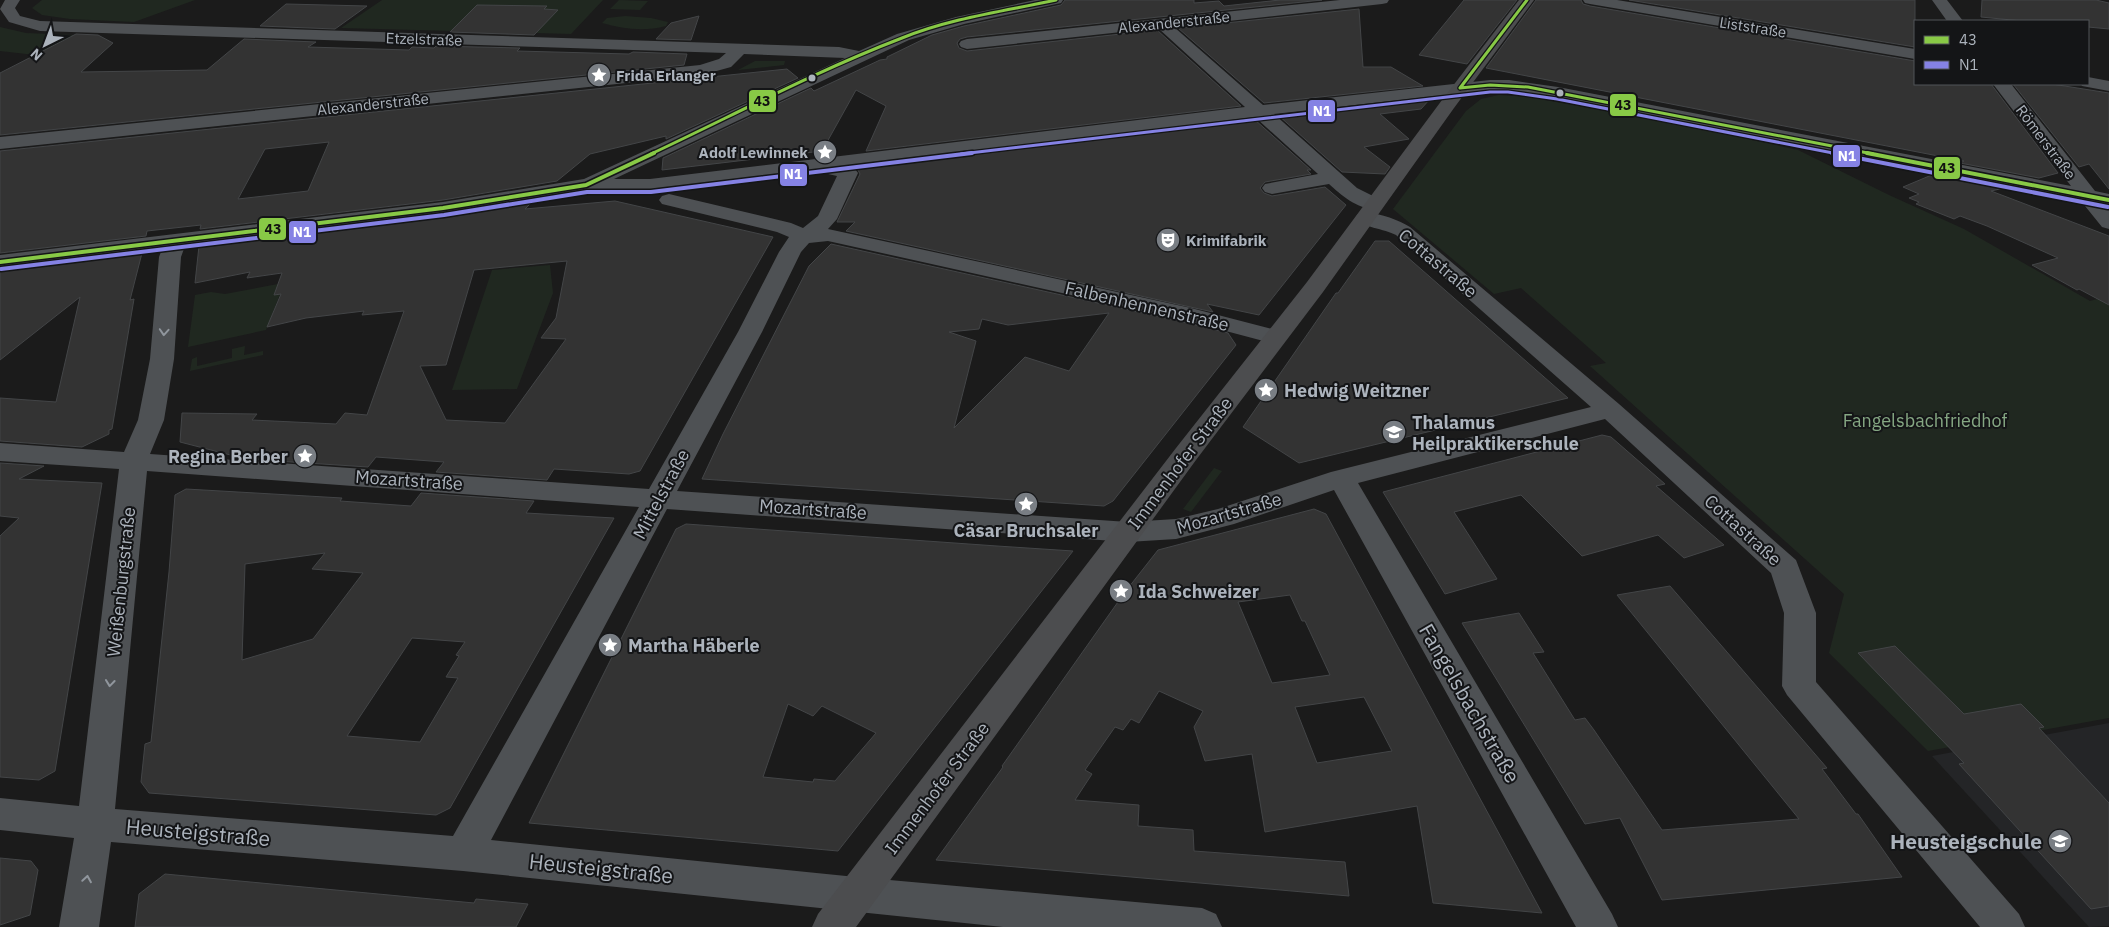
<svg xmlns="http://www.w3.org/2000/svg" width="2109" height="927" font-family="'IBM Plex Sans',sans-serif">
<rect width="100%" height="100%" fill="#1b1b1b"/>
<path fill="#242527" d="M2109 723V926L2089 927 1932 756Z"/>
<path fill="#202820" d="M42 0H195L134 22 70 19 42 15 32 8Z
M382 0H603L571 34 341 28Z
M619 0 648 1 640 10 610 9Z
M625 16 651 18 668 22 666 26C644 32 623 29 602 23L607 18Z
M0 27 26 33 74 35 35 55 0 51Z
M755 61H785L784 65 738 70Z
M1499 95 1529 97 1692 127 1798 150 1889 195 1964 229 2090 301 2104 297 2109 299V718L1928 751 1829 653 1844 594 1590 366 1606 363 1521 288 1494 294 1393 209 1466 111 1481 99Z
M550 265 553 293 517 389 452 390 492 270Z
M278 284 274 295 280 294 266 330 188 347 195 295 211 292 225 294Z
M245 346 244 355 263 351V355L190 371 192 359 197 357V366L232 358V349Z
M1214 468 1222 471 1191 512 1183 509Z"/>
<path fill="#333" stroke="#434547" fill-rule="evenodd" d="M1065 0H1194V3L1219 1 1224 6 1280 0H1322L967 37 960 39 957 43 959 48 967 51 1157 30 1241 106 866 151 886 106 856 90 822 151 662 170 663 158 811 88 814 91 880 60 887 59V57L932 35 964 26 1061 5Z
M1464 0H1517L1467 64 1419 55Z
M1536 0H1581L1583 4 1590 6 1915 61V84H1991L2058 173 2039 178 1960 163 1964 161 1486 68Z
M1629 0H1915V47Z
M1982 0H2096L2109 3V29L2088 27V21H2022L1981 17Z
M286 4 367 6 335 29 260 26Z
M477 5 547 6 544 9 558 10 534 35 450 32Z
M1359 9 1363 67H1391L1423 86 1264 103 1178 28Z
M699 16 691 40 656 39 671 23Z
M76 34 98 35 113 43 81 72 207 70 244 39 316 42 308 47 409 50 412 47 434 48 436 46 520 48 517 51 629 54 633 52 687 54 684 65 0 135V73Z
M787 69 798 78 666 139V136L590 154 557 181 443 200 200 229 201 225 147 231 146 236 0 253V151ZM329 142 308 191 238 199 265 149Z
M2013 84H2052L2109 93V189L2089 164 2079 167Z
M1430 99 1421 109 1380 114 1409 139 1364 147 1390 167 1385 174 1342 172 1278 115Z
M1254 119 1311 170H1307L1311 174 1265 182 1260 188 1264 193 1272 196 1325 187 1346 205 1259 315 1207 304 1213 312 846 231 855 222H837L860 174 857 168Z
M1934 174 2004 188 1991 191 2109 236V305L2079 289 2077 290 2032 265 2058 258 1987 226 1960 216 1954 219 1916 204 1919 202 1909 198 1919 194 1903 187Z
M533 201 525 209 615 201 773 237 640 471 629 474 554 469 547 480 436 472 444 462 376 457 368 467 246 459 180 442 182 413 257 414 252 420 336 424 345 413 367 415 404 311 362 315 364 311 306 318 267 327 281 294 274 295 282 273 247 278 250 272 195 283 199 246 443 216ZM567 261 556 318 541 338 566 339 505 423 446 420 420 366 446 365 474 270Z
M1375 241H1389L1568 398 1299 463 1243 427 1336 293H1338Z
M831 244 1188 323 1228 333 1236 345 1113 501 1104 506 702 479 723 434 809 266ZM1109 313 1069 371 1025 357 954 428 976 341 949 332 979 329 982 319 1008 325Z
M142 253 130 300 134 299 112 429 109 430V434L82 447 0 441V398L56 402 80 297 0 360V271Z
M1602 435 1611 437 1665 484 1656 486 1724 545 1684 558 1658 535 1582 556 1521 495 1454 512 1497 579 1445 594 1383 492Z
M0 463 44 466 19 479 102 483 55 771 39 780 0 777V536L19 518 0 516Z
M186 489 342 498 340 501 411 506 421 493 534 501 526 513 614 518 450 808 436 815 149 793 141 782 145 744 151 742 169 572 175 495ZM325 553 312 569 363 573 313 639 242 660 245 564ZM412 638 465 642 456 655 459 656 446 677 458 678 420 742 347 736Z
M1314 509 1326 514 1542 913 1433 903 1417 806 1265 832 1252 754 1205 761 1194 727 1203 711 1159 691 1139 723 1131 719 1123 730 1115 727 1085 770 1092 774 1075 800 1139 805 1138 826 1193 830 1194 851 1345 862 1349 896 936 860 1003 767 1002 766 1125 592 1158 550ZM1290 595 1302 621H1305L1330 675 1272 683 1238 602ZM1364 697 1392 751 1317 763 1295 707Z
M686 524 997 546 1073 551 838 851 529 823 676 529ZM788 704 813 716 822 706 876 733 835 781 814 779 813 782 763 777Z
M1670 586 1827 768 1822 769 1856 814H1858L1902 877 1662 900 1620 818 1585 824 1462 623 1519 613 1544 652 1533 653 1575 720 1585 718 1594 730 1662 830 1799 819 1617 595Z
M1895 646 1964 714 2021 704 2044 727 2039 728 2109 803V906L2091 909 1959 764 1964 763 1858 653Z
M0 858 31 861 38 870 30 915 0 925Z
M165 874 474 903 476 899 528 904 516 927H135L139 894Z"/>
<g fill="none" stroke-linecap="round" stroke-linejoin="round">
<path fill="#4e5154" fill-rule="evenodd" d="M5 0H20L15 8 20 16 40 21 839 47 859 51 897 34 956 17 1035 0H1063L1061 3 964 24 909 40 614 179H650L1245 107 1158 28 967 49 961 47 959 44 961 41 967 39 1340 0H1389L1387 3 1382 4 1174 27 1263 105 1490 80H1509L1558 87 2071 186 1993 84H2011L2095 191 2109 194V206H2106L2109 209V229L2102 227 2081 201 1558 97 1509 90H1490L1274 114 1357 188 1381 200 1384 204 1381 208C1362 213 1342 196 1329 184L1272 194 1265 192 1262 188 1265 184 1318 174 1255 117 847 167 855 169 858 173 837 219 828 229 1191 308 1284 332 1287 337 1284 342 1275 344 1188 321 828 241 809 243 801 252 762 332 677 491 1128 522 1176 519 1218 509 1331 472 1591 407 1396 235C1385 229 1361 227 1355 218L1358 214C1373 210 1397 219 1410 227L1619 404 1796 560 1816 613V682L2019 914 2025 927H1980L1787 695 1782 686 1784 613 1771 573 1605 419 1358 483 1612 914 1618 927H1576L1334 490 1234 524 1176 539 1128 542 667 509 491 840 856 877 1202 908 1216 914 1222 927H1003L463 871 111 842 99 927H59L74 838 0 830V798L79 806 119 469 0 461V443L124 452 138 420 150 359 159 257 162 249 0 269V255L443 202 584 179 845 58 744 54 731 67 702 75 0 149V137L700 65 719 59 726 53 40 31 9 22 0 9ZM815 171 837 176 818 216 803 228 791 223 669 194 662 196 659 200 662 204 777 232 789 237 779 252 738 332 649 489 150 454 164 420 174 359 181 257 185 246 443 214 586 191H650ZM147 471 639 507 453 836 115 809Z
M1583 0H1617L1915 49V59L1590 4 1585 3Z
M1932 0H1947L1963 21H1947Z
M2088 77 2109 81V91L2082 86 2081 84H2088Z"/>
<path fill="#4c4d4f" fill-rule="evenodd" d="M1519 0H1534L1454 108 1323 292 1196 460 856 927H812L818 914 1176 448 1307 282 1442 100Z"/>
<g stroke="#141517" stroke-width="5.5">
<path id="bus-1-far1" d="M1460 88 1490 85 1528 87 1873 154
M1460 88 1527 0
M651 154C734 115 816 71 902 38 951 18 1005 11 1056 0"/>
</g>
<g stroke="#141517" stroke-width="7">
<path id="bus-1" d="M1867 153 2109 200
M0 262 443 208 586 185 654 153"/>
</g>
<g stroke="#141517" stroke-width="5.5">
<path id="bus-2-far1" d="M961 154 1490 92H1508L1557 99 1838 154"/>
</g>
<g stroke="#141517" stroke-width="7">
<path id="bus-2" d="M1832 153 2108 207
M1 269 444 215 587 192H651L972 153"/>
</g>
<use href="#bus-1-far1" stroke="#88c946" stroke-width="3"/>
<use href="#bus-1" stroke="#88c946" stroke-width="4"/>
<use href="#bus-2-far1" stroke="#8582e4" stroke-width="3"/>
<use href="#bus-2" stroke="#8582e4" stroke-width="4"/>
</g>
<defs><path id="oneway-chevron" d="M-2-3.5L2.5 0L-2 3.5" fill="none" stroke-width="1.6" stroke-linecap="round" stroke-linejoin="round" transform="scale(1.25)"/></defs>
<g stroke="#90969d">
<use href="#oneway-chevron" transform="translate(164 332) rotate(94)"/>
<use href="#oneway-chevron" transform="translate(110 683) rotate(96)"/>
<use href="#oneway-chevron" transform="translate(87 879) rotate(-81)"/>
</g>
<defs>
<g id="sight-disc" transform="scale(1.25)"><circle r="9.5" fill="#797e84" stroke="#141517"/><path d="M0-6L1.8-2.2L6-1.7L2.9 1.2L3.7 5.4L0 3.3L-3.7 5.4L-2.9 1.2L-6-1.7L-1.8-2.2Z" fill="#fff"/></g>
<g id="theatre-disc" transform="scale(1.25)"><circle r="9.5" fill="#797e84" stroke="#141517"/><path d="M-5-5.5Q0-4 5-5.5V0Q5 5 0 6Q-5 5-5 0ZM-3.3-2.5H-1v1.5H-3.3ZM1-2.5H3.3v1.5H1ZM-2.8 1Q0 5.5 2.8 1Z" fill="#fff"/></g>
<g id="university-disc" transform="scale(1.25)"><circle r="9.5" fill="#797e84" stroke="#141517"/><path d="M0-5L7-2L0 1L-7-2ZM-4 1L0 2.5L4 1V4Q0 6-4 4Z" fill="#fff"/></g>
<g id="school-disc" transform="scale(1.25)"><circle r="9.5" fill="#797e84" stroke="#141517"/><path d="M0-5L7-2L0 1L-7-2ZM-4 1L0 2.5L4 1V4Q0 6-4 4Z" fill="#fff"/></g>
</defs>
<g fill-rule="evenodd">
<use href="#sight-disc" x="599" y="75"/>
<use href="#sight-disc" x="825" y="152"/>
<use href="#theatre-disc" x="1168" y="240"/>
<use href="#sight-disc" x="1266" y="390"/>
<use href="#university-disc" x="1394" y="432"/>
<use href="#sight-disc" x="305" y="456"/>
<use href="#sight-disc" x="1026" y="504"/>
<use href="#sight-disc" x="1121" y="591"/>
<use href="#sight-disc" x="610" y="645"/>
<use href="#school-disc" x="2060" y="841"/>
</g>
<g fill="#acb3bc" stroke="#141517" stroke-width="2">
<circle cx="812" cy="78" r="4.5"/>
<circle cx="1560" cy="93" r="4.5"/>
</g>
<g text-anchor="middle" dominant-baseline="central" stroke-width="4" stroke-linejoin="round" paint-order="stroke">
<g font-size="15" fill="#acb3bc" stroke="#141517">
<text transform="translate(1174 22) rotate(-6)">Alexanderstraße</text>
<text transform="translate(1753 27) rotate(9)">Liststraße</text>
<text transform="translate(424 39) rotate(2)">Etzelstraße</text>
<text transform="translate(373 104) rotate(-6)">Alexanderstraße</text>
<text transform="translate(2046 142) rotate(53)">Römerstraße</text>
</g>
<g font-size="15" font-weight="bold" fill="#acb3bc" stroke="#141517" text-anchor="start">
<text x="616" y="75">Frida Erlanger</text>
<text x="808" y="152" text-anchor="end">Adolf Lewinnek</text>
<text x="1186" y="240">Krimifabrik</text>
</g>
<g font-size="18" fill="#acb3bc" stroke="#141517">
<text transform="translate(1438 263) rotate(40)">Cottastraße</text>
<text transform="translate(1147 306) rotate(13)">Falbenhennenstraße</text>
<text transform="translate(1180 463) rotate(-53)">Immenhofer Straße</text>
<text transform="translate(409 480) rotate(4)">Mozartstraße</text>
<text transform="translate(661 494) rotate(-62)">Mittelstraße</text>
<text transform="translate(813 509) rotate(4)">Mozartstraße</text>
<text transform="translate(1229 513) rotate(-16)">Mozartstraße</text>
<text transform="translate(1743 530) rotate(42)">Cottastraße</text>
<text transform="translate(121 582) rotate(-84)">Weißenburgstraße</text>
<text transform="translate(937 788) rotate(-53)">Immenhofer Straße</text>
</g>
<g font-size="18" font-weight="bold" fill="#acb3bc" stroke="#141517" text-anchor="start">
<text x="1284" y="390">Hedwig Weitzner</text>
<text x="1412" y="422">Thalamus<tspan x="1412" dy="21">Heilpraktikerschule</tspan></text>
<text x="288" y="456" text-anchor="end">Regina Berber</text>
<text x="1026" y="530" text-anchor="middle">Cäsar Bruchsaler</text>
<text x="1138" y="591">Ida Schweizer</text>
<text x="628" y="645">Martha Häberle</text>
</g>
<g font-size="18" fill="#85a783" stroke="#141517">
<text x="1925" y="420">Fangelsbachfriedhof</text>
</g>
<g font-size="21" fill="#acb3bc" stroke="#141517">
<text transform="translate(1470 703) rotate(60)">Fangelsbachstraße</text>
<text transform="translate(198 832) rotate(5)">Heusteigstraße</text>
<text transform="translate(601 868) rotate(6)">Heusteigstraße</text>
</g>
<g font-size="21" font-weight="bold" fill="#acb3bc" stroke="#141517" text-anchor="end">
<text x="2042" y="841">Heusteigschule</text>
</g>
</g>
<g stroke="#141517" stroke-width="2">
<rect x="748" y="89" width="29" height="24" rx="5" fill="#88c946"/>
<rect x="1609" y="93" width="28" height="24" rx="5" fill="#88c946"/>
<rect x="1307" y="99" width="29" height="24" rx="5" fill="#8582e4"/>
<rect x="1832" y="144" width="29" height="24" rx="5" fill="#8582e4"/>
<rect x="1933" y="156" width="28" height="24" rx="5" fill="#88c946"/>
<rect x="779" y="163" width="29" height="24" rx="5" fill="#8582e4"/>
<rect x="258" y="217" width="29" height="24" rx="5" fill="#88c946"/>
<rect x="288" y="220" width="29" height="24" rx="5" fill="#8582e4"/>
</g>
<g font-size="14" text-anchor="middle" font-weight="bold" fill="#fff">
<text x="1322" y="116">N1</text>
<text x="1847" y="161">N1</text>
<text x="793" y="179">N1</text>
<text x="302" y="237">N1</text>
</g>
<g font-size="14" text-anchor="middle" font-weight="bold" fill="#111">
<text x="762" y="106">43</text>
<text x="1623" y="110">43</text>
<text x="1947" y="173">43</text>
<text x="273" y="234">43</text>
</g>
<rect x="1914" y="20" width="175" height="65" fill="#141517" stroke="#515459"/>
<rect x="1924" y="36" width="25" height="8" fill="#88c946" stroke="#515459"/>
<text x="1959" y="45" font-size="15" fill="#acb3bc">43</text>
<rect x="1924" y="61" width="25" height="8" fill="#8582e4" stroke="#515459"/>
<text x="1959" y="70" font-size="15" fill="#acb3bc">N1</text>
<g transform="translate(45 45) rotate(222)" stroke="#141517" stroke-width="4" paint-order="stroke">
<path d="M0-4L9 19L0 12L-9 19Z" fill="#acb3bc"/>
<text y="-8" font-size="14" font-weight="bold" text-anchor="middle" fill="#acb3bc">N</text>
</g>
</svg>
